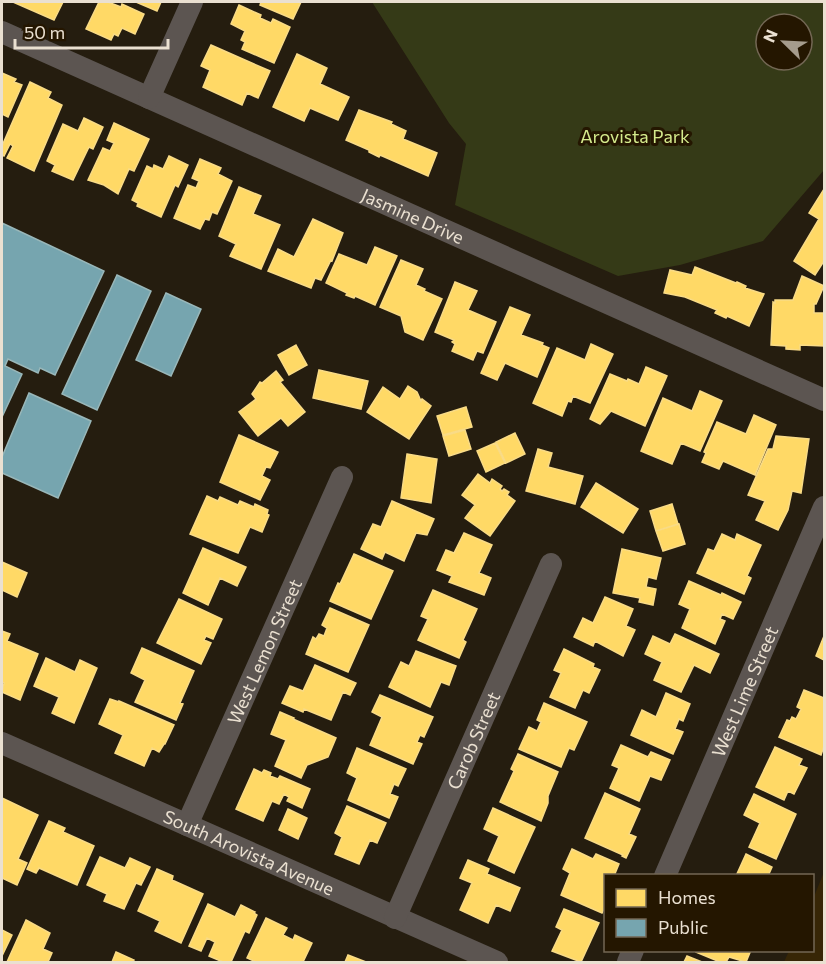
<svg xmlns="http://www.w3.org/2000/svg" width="826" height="964" font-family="Commissioner,sans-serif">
<rect width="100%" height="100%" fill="#251d0f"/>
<path fill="#372606" d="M824 872V962H784L789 951 812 950 813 899Z"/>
<path fill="#353a17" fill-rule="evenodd" d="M372 2H824V170L763 241 680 265 618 276 455 205 466 144 449 123ZM766 24H802V60H766Z"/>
<path fill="#ffd966" stroke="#f9db86" stroke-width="1.5" d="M13 2H63L54 20Z
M99 2H108L121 7 122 4 144 14 135 34 122 28 118 36 114 34 111 40 86 29Z
M136 2H161L157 11Z
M261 2H301L293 19 260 5Z
M239 5 261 15 260 18 271 23 273 19 290 27 274 63 242 49 245 42 241 40 245 31 231 24Z
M211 45 270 71 258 98 247 93 242 105 203 87 210 70 201 66Z
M297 54 327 68 320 84 349 97 338 120 310 108 304 121 273 107Z
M2 73 16 79 14 82 22 85 8 117 2 114Z
M30 82 51 92 48 98 62 105 34 171 7 158 13 146 10 144 4 156 2 155V146Z
M359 110 392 122 391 124 406 131 403 139 437 153 428 176 380 155 379 157 369 152V150L346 140Z
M84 118 103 127 93 149 89 147 73 180 52 171 55 165 47 161 63 124 78 131Z
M114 123 149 139 134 171 129 169 118 194 104 185 88 180 103 148 110 151 114 143 107 140Z
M169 156 188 165 178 187 175 185 161 217 137 206 138 203 132 200 147 166 153 169 154 165 163 169Z
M200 159 221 168 218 174 232 181 217 214 212 212 209 220 205 219 200 229 174 218 188 185 196 188 199 181 192 178Z
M239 187 261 196 253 214 280 225 261 269 230 256 236 244 219 236Z
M824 189V261L815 275 794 261 819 219 809 213Z
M313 219 343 233 332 261 331 260 321 280 315 278 311 288 268 271 278 249 294 257Z
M375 247 397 256 375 305 355 296 354 298 346 295 347 293 326 283 339 254 367 265Z
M401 260 423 269 416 285 425 289 424 291 442 299 423 340 405 332 401 316 380 307Z
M695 267 736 283 737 282 746 286 745 288 764 294 749 326 727 316 726 318 715 313 717 310 685 297 664 293 670 270 692 275Z
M802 276 824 286 816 304H814V313H824V346L800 345V350L786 349V346L771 345 773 302 775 303V300H793Z
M455 282 477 291 468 310 496 322 483 353 477 351 473 360 452 351 455 344 452 342 454 340 435 332Z
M510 307 530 315 521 335 543 343 542 345 549 348 537 377 505 363 497 380 481 373Z
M591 344 613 354 590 403 573 396 571 402 568 401 562 416 533 403 557 348 585 360Z
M296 345 307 365 289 375 278 355Z
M646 367 667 376 645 426 611 411 600 424 590 419 610 374 627 381 628 379 639 384Z
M319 370 368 381 361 409 313 398Z
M276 371 283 380 280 382 305 412 288 426 281 418 258 436 239 412 256 399 252 394 260 382 262 383Z
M408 386 417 392 421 401 422 399 431 406 409 439 367 412 383 387 400 399Z
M700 391 722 401 700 451 681 443 672 464 641 451 663 398 692 411Z
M466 407 472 427 443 435 437 416Z
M754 415 776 425 755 475 723 461 719 469 702 462 706 453 704 452 717 422 746 434Z
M465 430 471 449 449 456 443 436Z
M515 433 525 454 506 463 496 442Z
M239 435 278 452 270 468 266 467 262 476 270 480 260 500 220 482Z
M776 436 809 439 801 493 792 491 788 510 778 530 756 520 765 501 748 495 768 449H773Z
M495 443 505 463 486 472 477 451Z
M538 449 552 453 548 467 583 476 575 504 526 491Z
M407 454 437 459 431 503 401 498Z
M478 474 490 483 492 479 502 486 500 489 502 491 504 489 509 492 507 495 515 501 490 536 465 518 475 505 462 495Z
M596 483 638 509 623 533 581 507Z
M207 496 218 501 220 497 238 505 240 501 254 507 255 504 268 510 267 514 269 515 262 532 250 527 238 553 190 534Z
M392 501 434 519 427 535 416 533 404 561 385 552 382 559 361 549 373 524 381 527Z
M672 504 678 524 656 531 650 511Z
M679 524 685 544 663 551 656 531Z
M464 533 492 545 479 573 491 578 484 595 449 582 452 576 437 570 446 550 454 553Z
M722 534 735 540 737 534 761 545 747 576 751 578 744 594 697 573 708 549 714 551Z
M203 548 246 567 237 586 220 578 208 605 183 593Z
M622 549 661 558 656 579 648 577 646 587 656 589 653 605 639 602 640 598 613 593Z
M354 554 393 571 371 619 330 601 338 583 340 584Z
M2 562 27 573 17 597 2 590Z
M689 581 721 595 722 593 741 602 733 619 722 614 720 619 725 621 715 644 682 628 690 609 679 604Z
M433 590 477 609 463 640 466 642 459 658 418 640 428 619 421 616Z
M605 597 633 609 626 626 635 630 623 656 595 641 593 646 574 637 583 618 593 623Z
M179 599 222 619 213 639 206 636 204 640 211 643 201 664 157 643Z
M330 608 369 625 348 672 306 654 313 637 316 639 319 634 324 636 327 628 322 625Z
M2 631 10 634 7 641 38 654 20 700 2 692 4 683 2 682Z
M675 634 719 654 710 673 694 665 681 692 654 680 662 662 645 654 653 636 670 644Z
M824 636V660L816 656Z
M142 648 194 671 180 703 183 704 176 720 135 702 145 680 131 673Z
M564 649 594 664 593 667 600 670 589 693 583 690 575 708 550 697 561 673 554 670Z
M416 651 456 666 449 685 441 682 430 707 389 687 401 662 409 666Z
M46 658 75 672 80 660 97 668 74 723 52 713 59 697 34 686Z
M315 665 356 683 350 695 343 692 331 720 304 709 303 712 282 703 290 686 303 691Z
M804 690 824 698V746L821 755 779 737 787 720 790 721 792 717 796 719 801 709 797 707Z
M666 693 690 704 683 721 679 719 675 729 683 732 673 754 631 735 642 710 656 717Z
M380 695 433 717 424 737 420 735 417 742 422 744 413 764 370 745 382 717 372 712Z
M110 699 119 702V701L174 725 165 744H164L159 752 152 748 144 766 115 753 123 735 99 724Z
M544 703 587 722 574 750 569 748 561 767 519 749 529 727 537 731 541 722 537 720Z
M280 712 294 718 293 719 336 738 328 757 307 765 301 778 275 766 286 740 271 734Z
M621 745 648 757 651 752 670 760 661 780 650 776 639 801 610 788 619 768 612 765Z
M775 747 802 759 799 765 807 768 794 794 788 791 784 800 756 787Z
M357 748 406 769 398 786 394 784 390 794 398 797 389 818 348 800 357 778 347 773Z
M518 754 558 772 548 796V803L541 821 500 802 514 771 511 769Z
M254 769 262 773 264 770 271 773 270 776 278 779 280 776 310 789 302 808 287 801 289 797 284 794 279 804 272 801 263 821 236 809Z
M605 793 640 809 629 834 636 837 626 858 622 856 623 855 585 838Z
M754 794 796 814 776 859 749 847 760 823 744 815Z
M2 798 38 815 18 859 27 863 17 885 2 878Z
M347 806 386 823 377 843 370 840 359 864 335 854 342 837 335 833Z
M493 808 535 827 514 873 488 861 499 836 484 829Z
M288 809 307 818 298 839 279 830Z
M49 821 65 828 63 832 94 846 77 885 39 868 36 873 27 869Z
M572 849 593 859 596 854 619 864 614 876H606V905L602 913 561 895 570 873 563 869Z
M746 854 772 867 768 876H736Z
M100 857 125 868 130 858 150 867 141 885 136 883 124 909 104 901 107 894 87 885Z
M468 860 489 869 487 874 520 888 510 911 496 905 488 923 460 910 472 883 460 878Z
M157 869 173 876 172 880 203 894 181 943 155 931 160 921 138 911Z
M208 904 235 917 241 905 255 912 254 913 257 915 249 933 245 931 231 962H223L209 956 215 942 207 938 201 951 189 946Z
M564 909 599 923 581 962 552 951 562 930 556 927Z
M266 918 287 928 283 935 293 940 295 935 312 943 303 962H256L247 958Z
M26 920 50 933 43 949 52 953 48 962H7Z
M2 930 12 935 2 956Z
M697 950H751L746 962 729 957 726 962H720L696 952Z
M116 952 134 960 133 962H112Z
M348 955 366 962H345Z
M687 956 702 962H684Z"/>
<path fill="#76a5af" stroke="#99b7b9" stroke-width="1.5" d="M2 223 104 271 55 375 40 368 38 373 8 359 5 366 22 374 2 417Z
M117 275 151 291 97 410 62 394Z
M166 293 201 309 171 376 136 360Z
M29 393 91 421 58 498 2 473V457Z"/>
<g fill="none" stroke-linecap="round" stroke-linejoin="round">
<g stroke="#5c5551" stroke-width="22">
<path id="s1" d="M2 32 824 400"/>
<path d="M149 98 192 2"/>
<path id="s2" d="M2 743 497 962"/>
<path id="s3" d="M187 825 342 477"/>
<path id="s4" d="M665 876 824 507"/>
<path id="s5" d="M395 918 551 564"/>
<path d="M628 962 633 950"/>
</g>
</g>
<g text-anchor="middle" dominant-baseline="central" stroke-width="6" stroke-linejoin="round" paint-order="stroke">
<g font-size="18" fill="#d5eb8c" stroke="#241600">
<text x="635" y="136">Arovista Park</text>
</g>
<g font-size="18" fill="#eae0d1" stroke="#241600">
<text stroke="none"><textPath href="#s1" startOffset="450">Jasmine Drive</textPath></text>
<text stroke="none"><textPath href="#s3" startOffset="190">West Lemon Street</textPath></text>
<text stroke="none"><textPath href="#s4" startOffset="201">West Lime Street</textPath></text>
<text stroke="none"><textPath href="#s5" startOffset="194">Carob Street</textPath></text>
<text stroke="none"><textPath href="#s2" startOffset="270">South Arovista Avenue</textPath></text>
</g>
</g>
<rect width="826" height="964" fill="none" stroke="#eae0d1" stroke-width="6"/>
<rect x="604" y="874" width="210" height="78" fill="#241600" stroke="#736754" stroke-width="1.5"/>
<rect x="616" y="889" width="30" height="18" fill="#ffd966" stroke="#736754" stroke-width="1.5"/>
<text x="658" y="904" font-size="18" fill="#eae0d1">Homes</text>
<rect x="616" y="919" width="30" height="18" fill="#76a5af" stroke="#736754" stroke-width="1.5"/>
<text x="658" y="934" font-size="18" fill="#eae0d1">Public</text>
<g transform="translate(784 42) rotate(294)"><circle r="28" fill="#241600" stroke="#736754" stroke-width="1.5"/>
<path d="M0-4.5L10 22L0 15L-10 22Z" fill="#a59c8d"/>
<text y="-9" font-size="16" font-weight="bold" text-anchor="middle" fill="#eae0d1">N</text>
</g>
<path d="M15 39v9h153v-9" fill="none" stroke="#eae0d1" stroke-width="3"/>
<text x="24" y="39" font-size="18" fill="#eae0d1" stroke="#241600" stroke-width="4.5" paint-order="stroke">50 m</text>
</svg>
